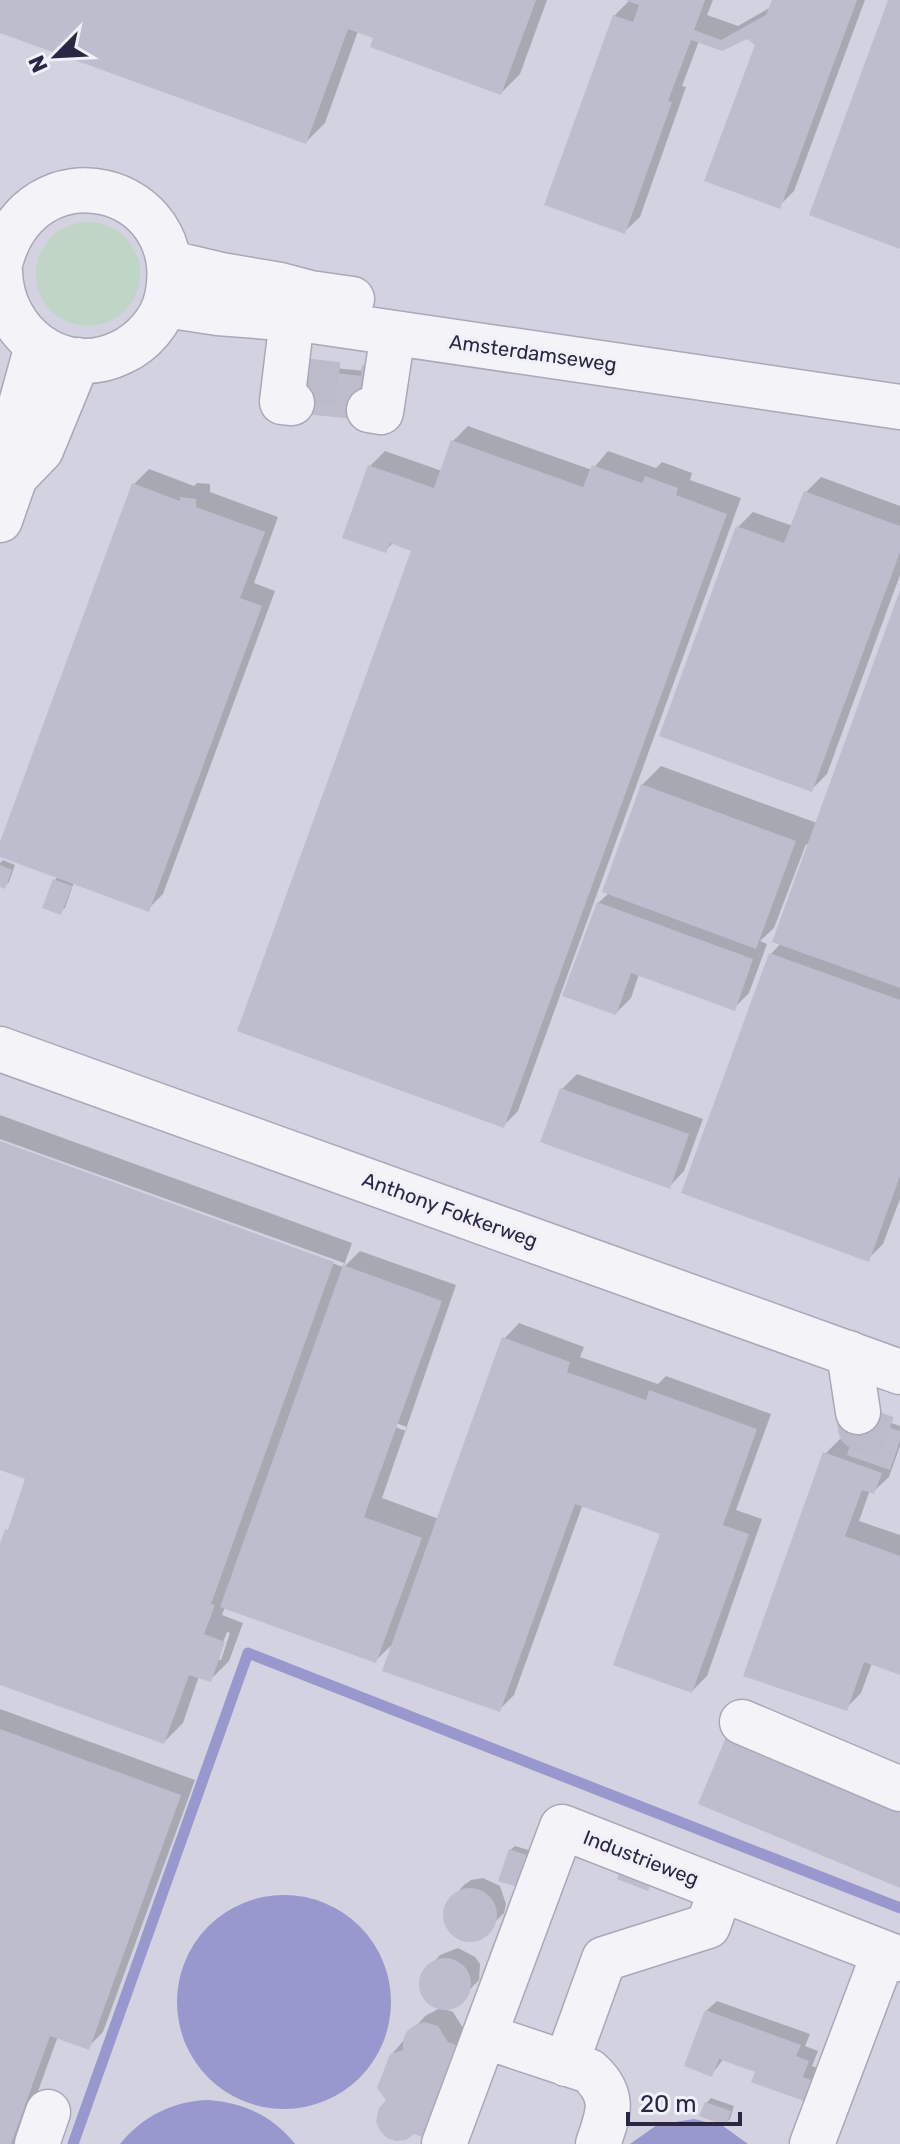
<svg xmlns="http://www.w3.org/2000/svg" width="900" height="2144" font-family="Rubik,sans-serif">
<rect width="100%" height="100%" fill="#e1e0ea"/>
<path fill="#d3d2e0" d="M0 0H900V2144H0Z"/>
<path fill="#c0d5c5" d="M36 274a52 52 0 1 1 104 0a52 52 0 1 1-104 0Z"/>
<path fill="#9898ce" d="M177 2002a107 107 0 1 1 214 0a107 107 0 1 1-214 0Z
M209 2100C244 2103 273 2116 295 2144H120C143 2116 173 2101 209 2100Z
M694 2119 723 2126 748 2144H630L657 2125Z"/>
<path fill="#0003" fill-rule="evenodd" d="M0 0H547L520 74 501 93 358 31 325 123 306 142 0 31Z
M630 0H713L707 15 738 26 771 7 774 0H865L794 191 779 206 757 43 748 37 722 49 699 41 682 86 686 87 640 217 624 232 614 16Z
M304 365 375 372 295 411Z
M468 426 592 470 608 451 656 468 662 462 692 473 690 480 741 498 518 1111 503 1126 414 550 394 542 385 551 370 466 385 451 442 471 453 441Z
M149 469 194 486 197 483 210 484V492L278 517 254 583 275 591 163 894 148 909 74 882 65 908 60 912 55 880 58 876 0 855V848L134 484Z
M821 477 900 506V575L827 774 812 789 662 734 738 527 753 512 793 526 806 492Z
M900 595V1199L883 1244 868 1259 771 954 781 943 809 846 806 844 774 928 760 941 767 944 749 993 734 1008 639 974 631 998 616 1013 598 903 609 893 642 785 661 766 817 823Z
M3 860 15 865 9 882 4 886 0 885V863Z
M577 1074 703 1119 684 1171 669 1187 562 1089Z
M0 1115 352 1243 343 1268 360 1251 456 1285 382 1498 439 1519 504 1339 519 1323 584 1347 580 1357 658 1384 666 1376 771 1414 736 1510 762 1519 707 1676 692 1691 662 1533 583 1504 514 1695 499 1710 395 1642 375 1661 225 1607 222 1615 243 1623 229 1661 210 1680 199 1676 183 1723 164 1742 0 1683V1554L28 1478 0 1468V1143L343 1267 344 1263 0 1139ZM307 1391 407 1427 406 1431 307 1395ZM227 1632 230 1633 221 1660H216Z
M865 1414 900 1426V1446L889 1477 873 1492 870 1490 859 1521 900 1535V1673L872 1663 861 1693 846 1708 825 1454 840 1439 853 1443Z
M0 1709 195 1780 103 2032 88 2047 58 2036 19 2144H0Z
M515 1846 532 1851 522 1880 510 1850Z
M483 1878 500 1886 506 1904 504 1913 479 1938H459L451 1932 445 1914 446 1905 464 1885 471 1880Z
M458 1948 475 1957 480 1964 479 1980 454 2006 442 2008 453 2012 463 2028 478 2033 388 2100 391 2055 425 2016 440 2008 427 1999 423 1991V1975L440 1955Z
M717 2001 810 2034 805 2046 818 2051 812 2066 829 2072 821 2092 724 2058 712 2074 706 2011Z
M711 2098 734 2106 730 2119 725 2124 706 2103Z"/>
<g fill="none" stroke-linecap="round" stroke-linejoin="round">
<path stroke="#9898ce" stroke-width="11" d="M73 2144 248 1653 900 1908"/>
</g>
<path fill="#bebdce" d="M0 0H536L501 95 370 47 373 38 348 29 306 144 0 33Z
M625 0H705L694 30 721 40 766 15 772 0H857L780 209 704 181 755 45 747 39 722 51 691 40 668 101 672 102 625 234 544 205 613 15 633 22 639 5Z
M888 0H900V249L809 215Z
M298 369 372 377 365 420 293 413Z
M451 440 583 487 592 465 642 483 645 476 678 488 676 495 727 514 504 1128 237 1031 411 551 390 543 386 553 342 538 368 465 434 488Z
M132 483 180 501V497L196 499V507L265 532 240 598 262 606 149 912 0 857V842Z
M804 491 900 526V552L812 792 659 736 736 526 784 543Z
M900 590V988L772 942Z
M641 784 796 841 756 949 602 892Z
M0 865 12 870 5 889 0 887Z
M53 879 72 886 61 915 42 908Z
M597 902 753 959 735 1011 631 973 616 1015 562 996Z
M769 953 900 1000V1176L869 1262 681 1193Z
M560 1088 689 1134 670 1189 540 1142Z
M0 1141 334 1262 211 1604 215 1605 204 1634 225 1642 211 1682 189 1675 164 1744 0 1685V1544L5 1529 8 1530 25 1479 0 1470Z
M343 1265 442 1301 364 1517 422 1538 376 1663 220 1607Z
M502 1337 570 1362 567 1372 646 1400 649 1390 757 1429 723 1525 749 1534 692 1693 613 1665 660 1534 575 1504 500 1712 382 1671Z
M858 1418 900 1431V1440L890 1470 847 1455Z
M823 1452 882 1473 874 1494 862 1490 845 1536 900 1556V1675L864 1662 847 1711 743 1676Z
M0 1729 181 1795 89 2050 50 2036 11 2144H0Z
M727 1735 900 1807V1888L698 1804Z
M509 1849 529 1856 518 1887 498 1881Z
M623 1864 651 1883 648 1891 617 1879Z
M443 1915a27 27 0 1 1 54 0a27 27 0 1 1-54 0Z
M419 1984a26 26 0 1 1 52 0a26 26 0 1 1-52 0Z
M705 2010 801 2045 796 2056 809 2061 803 2077 820 2083 812 2104 751 2082 755 2072 719 2059 712 2077 684 2066Z
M424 2022 438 2026 448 2042 464 2048 431 2140 414 2134 406 2140 396 2141 387 2138 380 2131 376 2122 379 2108 386 2100 377 2088 390 2054 403 2050V2040L407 2031 415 2025Z
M705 2102 731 2111 726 2126 699 2116Z"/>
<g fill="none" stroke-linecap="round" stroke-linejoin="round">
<path stroke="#bcbbc9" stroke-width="44" stroke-dasharray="44 22" stroke-linecap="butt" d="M294 379 371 388
M858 1412 860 1428 900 1443"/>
<g stroke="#aaa8b8" stroke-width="47">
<path id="minor" d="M170 263 221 275 280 285 310 293 352 299
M0 264C30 143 191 183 167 297 162 321 143 342 122 352 62 382 1 333 0 271
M165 305 218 313 306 320 900 407
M292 403 282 402 292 319
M369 410 381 412 393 333
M15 477 41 450 78 360
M0 520 15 477 12 436 37 346
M0 1049 900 1372
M849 1353 858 1412
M742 1722 900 1789
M484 2036 589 2071C616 2095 609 2113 598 2144
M566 2064 604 1959 708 1926 721 1889
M37 2144 48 2112
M444 2144 562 1827 900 1959
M812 2144 884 1953"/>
</g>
<use href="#minor" stroke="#f4f3f8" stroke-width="44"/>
</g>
<g text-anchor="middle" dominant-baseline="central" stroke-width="6" stroke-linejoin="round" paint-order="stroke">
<g font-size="20" fill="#2a2744" stroke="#f0f0f8">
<text transform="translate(533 353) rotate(8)">Amsterdamseweg</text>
<text transform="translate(450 1210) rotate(20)">Anthony Fokkerweg</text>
<text transform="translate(641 1858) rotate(21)">Industrieweg</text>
</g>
</g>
<g transform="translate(56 56) rotate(246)" stroke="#f0f0f8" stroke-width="6" paint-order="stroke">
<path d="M0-6L14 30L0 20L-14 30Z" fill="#2a2744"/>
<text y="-12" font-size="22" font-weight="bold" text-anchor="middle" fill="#2a2744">N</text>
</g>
<path d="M628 2112v12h112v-12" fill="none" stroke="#2a2744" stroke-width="4"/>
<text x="640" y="2112" font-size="24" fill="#2a2744" stroke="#f0f0f8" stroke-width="6" paint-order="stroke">20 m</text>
</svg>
